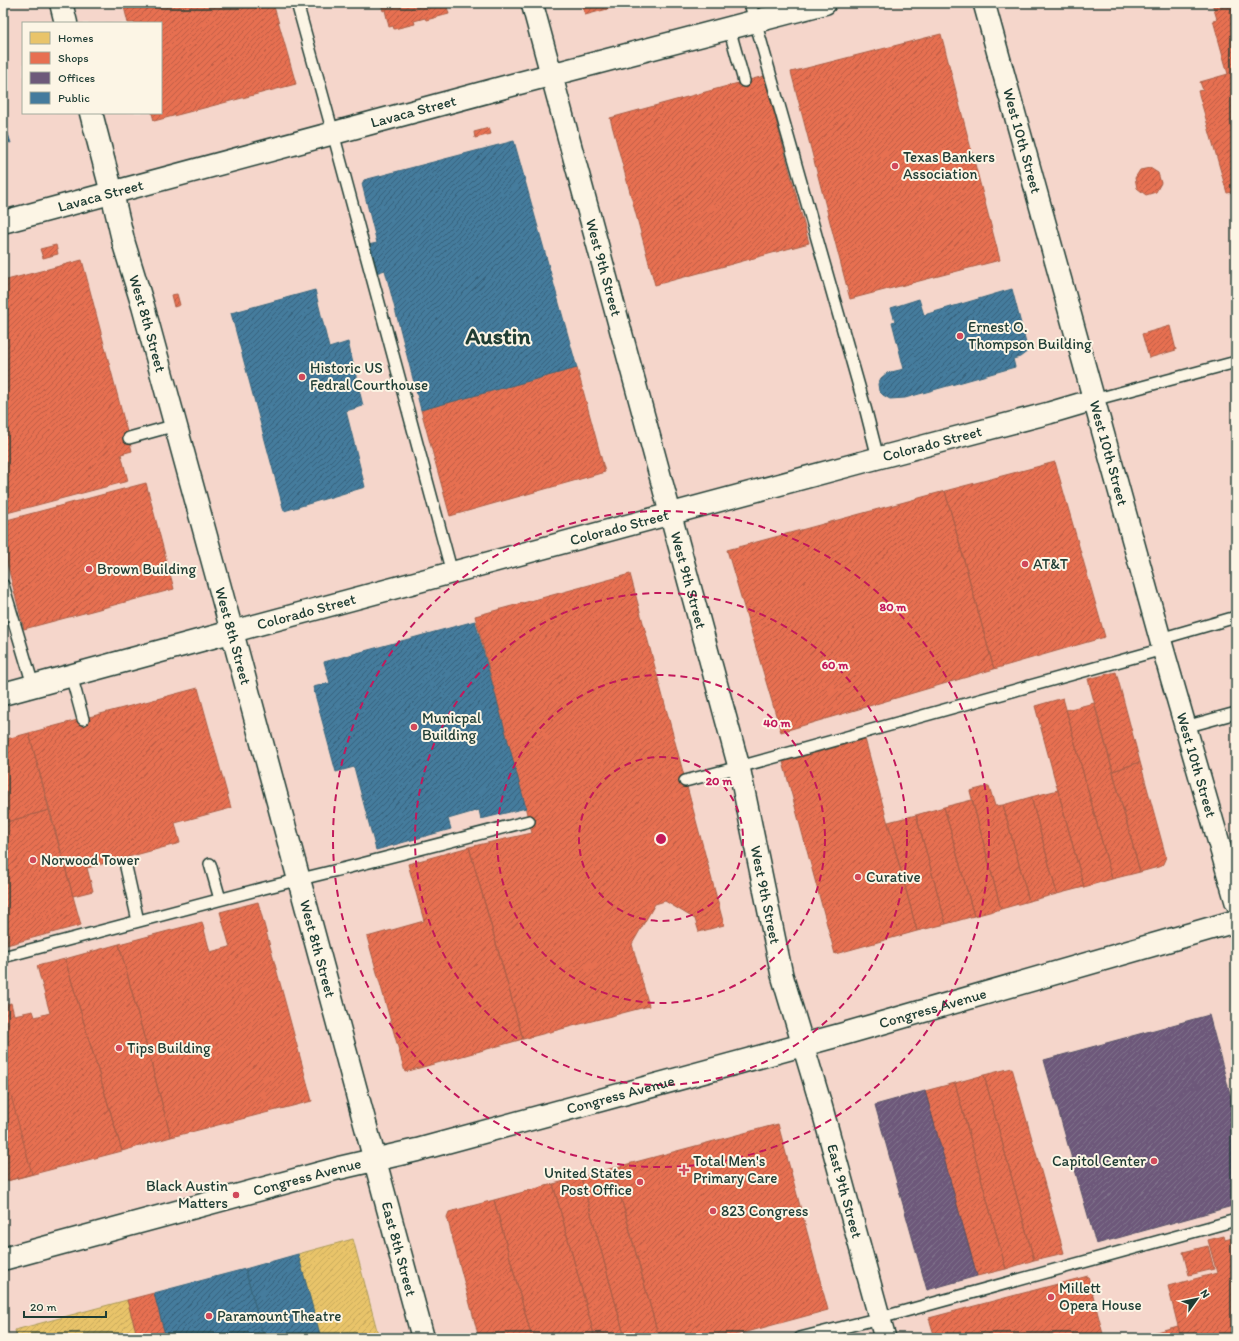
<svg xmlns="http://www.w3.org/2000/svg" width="1239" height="1341" font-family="Itim,sans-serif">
<defs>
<pattern id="homes-hatch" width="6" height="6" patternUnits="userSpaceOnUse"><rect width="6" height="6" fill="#e9c46a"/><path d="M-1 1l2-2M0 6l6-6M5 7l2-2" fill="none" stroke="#c7a95c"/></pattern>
<pattern id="shops-hatch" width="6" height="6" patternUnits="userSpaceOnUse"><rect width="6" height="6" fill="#e76f51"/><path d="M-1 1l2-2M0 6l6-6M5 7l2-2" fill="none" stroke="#bb5c44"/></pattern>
<pattern id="offices-hatch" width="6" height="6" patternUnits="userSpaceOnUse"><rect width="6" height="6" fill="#6d597a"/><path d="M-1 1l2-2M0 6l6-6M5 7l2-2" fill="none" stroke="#81748c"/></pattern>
<pattern id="public-hatch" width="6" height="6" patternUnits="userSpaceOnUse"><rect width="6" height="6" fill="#457b9d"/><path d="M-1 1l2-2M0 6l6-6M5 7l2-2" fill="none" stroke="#36617a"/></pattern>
</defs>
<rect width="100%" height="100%" fill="#f9e7d9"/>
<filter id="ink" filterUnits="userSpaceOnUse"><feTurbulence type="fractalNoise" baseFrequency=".025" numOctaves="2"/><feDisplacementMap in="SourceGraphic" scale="8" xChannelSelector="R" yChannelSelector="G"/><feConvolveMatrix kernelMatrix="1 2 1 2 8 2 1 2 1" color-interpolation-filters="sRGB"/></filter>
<g filter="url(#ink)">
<path fill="#f5d6cb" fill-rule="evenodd" d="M3 3H1236V1338H3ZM23 23H161V113H23Z"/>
<path fill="url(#homes-hatch)" stroke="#ac9c5a" d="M353 1239 379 1338H321L298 1254Z
M127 1300 138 1338H17L15 1330Z"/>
<path fill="url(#shops-hatch)" stroke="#ab6048" d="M123 3H273L296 84 154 121 152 113H161V23H128Z
M381 3H446L449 14 426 20 425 18 414 21 415 24 394 29 393 26 389 27 385 10 383 11Z
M582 3H630L585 15Z
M1212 3H1236V197H1235L1233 192 1227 193 1198 91 1203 90 1200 82 1228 74 1213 20 1217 19Z
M941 34 1000 260 850 299 791 72Z
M764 76 809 243 655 285 610 118Z
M489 128 491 134 475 138 474 132Z
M1150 168 1158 173 1161 183 1156 192 1146 195 1137 188 1135 178 1140 170Z
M56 245 58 254 43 258 40 249Z
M82 260 132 451 121 454 128 481 3 514V281Z
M177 294 180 305 174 307 171 295Z
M1170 326 1176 350 1149 358 1142 334Z
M577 368 605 472 450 516 421 410Z
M1055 462 1105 637 994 669 945 491Z
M146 483 174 589 24 629 3 548V521Z
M945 491 994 669 781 732 727 550Z
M630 574 724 925 699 932 695 919 665 901 655 904 632 944 649 1006 523 1039 469 847 532 833 475 616Z
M1116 672 1140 762 1113 771 1088 679Z
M198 688 231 808 175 823 180 843 87 868 93 891 73 896 29 733Z
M1063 698 1112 879 1084 887 1035 706Z
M1094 703 1140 872 1112 879 1066 710Z
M29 733 49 810 3 823V740Z
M865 739 917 931 835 954 783 762Z
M1140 762 1166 857 1162 866 1140 872 1113 771Z
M989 786 995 806 1003 805 1029 901 1001 909 970 791Z
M1058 790 1084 887 1057 894 1031 797Z
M1031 797 1057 894 1029 901 1003 805Z
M972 800 1001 909 974 916 944 807Z
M944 807 974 916 946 924 916 815Z
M49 810 81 925 3 946V823Z
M916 815 946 924 917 931 888 822Z
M469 847 523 1039 405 1072 367 937 424 921 408 864Z
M258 902 312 1101 171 1137 119 944 202 922 210 952 230 947 220 912Z
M119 944 171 1137 122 1151 65 959Z
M65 959 122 1151 3 1182V1005L11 1003 14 1015 33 1011 35 1017 50 1013 37 966Z
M3 1066 32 1174 3 1182Z
M1012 1068 1064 1253 1034 1260 984 1075Z
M984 1075 1034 1260 1006 1269 955 1083Z
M955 1083 1006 1269 977 1276 925 1091Z
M778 1124 828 1310 725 1338H659L613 1168Z
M613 1168 636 1254 659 1338H625L581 1177Z
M581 1177 625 1338H595L553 1184Z
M553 1184 595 1338H532L494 1200Z
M494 1200 532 1338H479L447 1217 449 1212Z
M1224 1236 1225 1240 1236 1237V1338H1181L1168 1286 1217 1273 1208 1240Z
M1208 1246 1214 1269 1189 1275 1183 1252Z
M1088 1276 1104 1338H935L929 1318Z
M154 1293 166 1338H138L127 1300Z
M1178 1326 1181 1338H1134Z"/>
<path fill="url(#offices-hatch)" stroke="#565165" d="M1209 1015 1236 1116V1205L1096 1244 1044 1060Z
M925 1091 977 1276 927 1290 875 1105Z"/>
<path fill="url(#public-hatch)" stroke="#3a687e" d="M3 119 11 143 3 141Z
M514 141 577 368 421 410 385 270 376 273 368 245 377 243 362 184 364 180Z
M1012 289 1028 351 1020 357 1013 359 1015 367 905 398 890 399 883 395 879 391 878 384 881 378 887 373 904 369 892 322 895 321 891 308 919 299 924 315Z
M315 290 329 348 348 342 363 406 346 411 365 487 284 511 231 313Z
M475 621 526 808 481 819 479 810 448 819 451 829 376 850 354 767 336 772 313 687 330 683 324 662Z
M298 1254 321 1338H264L245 1269Z
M245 1269 264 1338H166L154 1293Z"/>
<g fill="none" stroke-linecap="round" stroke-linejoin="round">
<g stroke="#1f3d34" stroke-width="14">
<path id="service" d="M297 3 333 133 452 573
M750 3 866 411 878 458
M729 28 744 81
M1093 400 1236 362
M129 438 176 425
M3 585 33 685
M1160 639 1236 617
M71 675 83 719
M1185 727 1236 713
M685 781 739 767 1163 649
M210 864 220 899
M126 867 138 921
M3 957 264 888 346 868 529 821
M800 1338 880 1318 1236 1220"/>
</g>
<g stroke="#1f3d34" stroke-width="24">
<g id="minor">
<path id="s1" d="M532 3 739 767 782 975 821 1105 885 1338"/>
<path id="s2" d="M984 3 1163 649 1236 902"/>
<path id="s3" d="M231 632 878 458 1049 413 1093 400"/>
</g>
</g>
<g stroke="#1f3d34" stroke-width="25">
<g id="secondary">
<path d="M61 3 66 23"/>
<path id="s4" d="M91 113 112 193 124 244 143 306 219 584 423 1338"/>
<path d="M3 694 231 632"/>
</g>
</g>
<g stroke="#1f3d34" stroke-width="25">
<g id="primary">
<path id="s5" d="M3 222 512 85 825 3"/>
<path id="s6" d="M3 1259 339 1168 417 1150 847 1033 1236 921"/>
</g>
</g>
<use href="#service" stroke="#fcf5e5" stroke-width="11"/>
<use href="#minor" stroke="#fcf5e5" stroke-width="21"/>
<use href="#secondary" stroke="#fcf5e5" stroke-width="22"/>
<use href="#primary" stroke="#fcf5e5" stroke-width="22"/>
</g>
</g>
<g fill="none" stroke="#c2185b" stroke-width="2" stroke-dasharray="7 5">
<circle cx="661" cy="839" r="82"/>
<circle cx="661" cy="839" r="164"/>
<circle cx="661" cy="839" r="246"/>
<circle cx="661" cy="839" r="328"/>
</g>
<g fill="#d1495b" stroke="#fcf5e5" stroke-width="1.5">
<circle cx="895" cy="166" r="4"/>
<circle cx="960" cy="336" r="4"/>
<circle cx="302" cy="377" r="4"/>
<circle cx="1025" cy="564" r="4"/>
<circle cx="89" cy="569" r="4"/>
<circle cx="414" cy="727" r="4"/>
<circle cx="33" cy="860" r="4"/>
<circle cx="858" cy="877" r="4"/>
<circle cx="119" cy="1048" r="4"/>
<circle cx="1154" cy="1161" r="4"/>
<path d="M682 1164h4v4h4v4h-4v4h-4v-4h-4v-4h4z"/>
<circle cx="640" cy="1182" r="4"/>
<circle cx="236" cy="1195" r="4"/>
<circle cx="713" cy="1211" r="4"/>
<circle cx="1051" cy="1297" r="4"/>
<circle cx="209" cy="1316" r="4"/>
</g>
<g text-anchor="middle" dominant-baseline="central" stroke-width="4" stroke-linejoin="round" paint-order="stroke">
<g font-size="15" fill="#1f3d34" stroke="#fcf5e5">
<text stroke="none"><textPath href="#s5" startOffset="425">Lavaca Street</textPath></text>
<text stroke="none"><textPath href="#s2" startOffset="143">West 10th Street</textPath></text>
<text stroke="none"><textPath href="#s5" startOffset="101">Lavaca Street</textPath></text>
<text stroke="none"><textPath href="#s1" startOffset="274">West 9th Street</textPath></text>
<text stroke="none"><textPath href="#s4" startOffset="218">West 8th Street</textPath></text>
<text stroke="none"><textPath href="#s3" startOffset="726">Colorado Street</textPath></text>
<text stroke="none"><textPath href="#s2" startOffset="467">West 10th Street</textPath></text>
<text stroke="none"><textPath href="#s3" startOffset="402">Colorado Street</textPath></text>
<text stroke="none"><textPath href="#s1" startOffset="598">West 9th Street</textPath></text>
<text stroke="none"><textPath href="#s3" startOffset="78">Colorado Street</textPath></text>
<text stroke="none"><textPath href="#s4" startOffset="542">West 8th Street</textPath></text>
<text stroke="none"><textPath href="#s2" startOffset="791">West 10th Street</textPath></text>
<text stroke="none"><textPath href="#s1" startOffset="922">West 9th Street</textPath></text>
<text stroke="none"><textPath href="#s4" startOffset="866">West 8th Street</textPath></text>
<text stroke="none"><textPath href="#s6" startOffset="963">Congress Avenue</textPath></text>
<text stroke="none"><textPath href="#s6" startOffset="639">Congress Avenue</textPath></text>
<text stroke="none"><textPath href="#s6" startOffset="315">Congress Avenue</textPath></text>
<text stroke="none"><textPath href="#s1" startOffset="1229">East 9th Street</textPath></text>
<text stroke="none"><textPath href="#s4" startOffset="1177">East 8th Street</textPath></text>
</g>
<g font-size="15" fill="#1f3d34" stroke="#fcf5e5" text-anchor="start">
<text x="903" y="157">Texas Bankers<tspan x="903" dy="17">Association</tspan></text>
<text x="968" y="327">Ernest O.<tspan x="968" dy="17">Thompson Building</tspan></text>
<text x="310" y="368">Historic US<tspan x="310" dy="17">Fedral Courthouse</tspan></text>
<text x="1033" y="564">AT&amp;T</text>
<text x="97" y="569">Brown Building</text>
<text x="422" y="718">Municpal<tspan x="422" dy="17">Building</tspan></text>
<text x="41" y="860">Norwood Tower</text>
<text x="866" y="877">Curative</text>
<text x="127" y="1048">Tips Building</text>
<text x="693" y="1161">Total Men's<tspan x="693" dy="17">Primary Care</tspan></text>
<text x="1146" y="1161" text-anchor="end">Capitol Center</text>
<text x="632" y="1173" text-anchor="end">United States<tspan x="632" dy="17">Post Office</tspan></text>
<text x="228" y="1186" text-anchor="end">Black Austin<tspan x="228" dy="17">Matters</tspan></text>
<text x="721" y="1211">823 Congress</text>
<text x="1059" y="1288">Millett<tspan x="1059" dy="17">Opera House</tspan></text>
<text x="217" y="1316">Paramount Theatre</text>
</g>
<g font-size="23" font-weight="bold" fill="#1f3d34" stroke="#fcf5e5">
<text x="498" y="336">Austin</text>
</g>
</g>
<circle cx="661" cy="839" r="6" fill="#c2185b" stroke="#fcf5e5" stroke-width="2"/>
<g font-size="12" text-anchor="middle" font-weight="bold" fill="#c2185b" stroke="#fcf5e5" stroke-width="4" stroke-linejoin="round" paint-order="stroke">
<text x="893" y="611">80 m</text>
<text x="835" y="669">60 m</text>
<text x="777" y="727">40 m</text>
<text x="719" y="785">20 m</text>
</g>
<rect width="1239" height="1341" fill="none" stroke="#fcf5e5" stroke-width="16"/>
<rect x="8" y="8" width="1223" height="1325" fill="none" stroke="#1f3d34" stroke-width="1.5" filter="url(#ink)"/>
<rect x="22" y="22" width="140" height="92" fill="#fcf5e5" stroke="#a4ab9e"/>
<rect x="30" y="32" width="20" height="12" fill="#e9c46a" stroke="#a4ab9e"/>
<text x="58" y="42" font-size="12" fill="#1f3d34">Homes</text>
<rect x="30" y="52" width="20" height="12" fill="#e76f51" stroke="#a4ab9e"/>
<text x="58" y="62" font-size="12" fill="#1f3d34">Shops</text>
<rect x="30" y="72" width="20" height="12" fill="#6d597a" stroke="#a4ab9e"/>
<text x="58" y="82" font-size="12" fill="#1f3d34">Offices</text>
<rect x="30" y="92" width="20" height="12" fill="#457b9d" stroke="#a4ab9e"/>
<text x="58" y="102" font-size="12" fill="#1f3d34">Public</text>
<g transform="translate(1197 1299) rotate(57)" stroke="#fcf5e5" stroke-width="3" paint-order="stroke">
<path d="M0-3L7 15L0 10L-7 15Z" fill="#1f3d34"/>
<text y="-6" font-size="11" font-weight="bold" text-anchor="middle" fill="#1f3d34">N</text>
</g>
<path d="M24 1311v6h82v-6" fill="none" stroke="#1f3d34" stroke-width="2"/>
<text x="30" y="1311" font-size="12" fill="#1f3d34" stroke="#fcf5e5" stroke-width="3" paint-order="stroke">20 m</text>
</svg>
